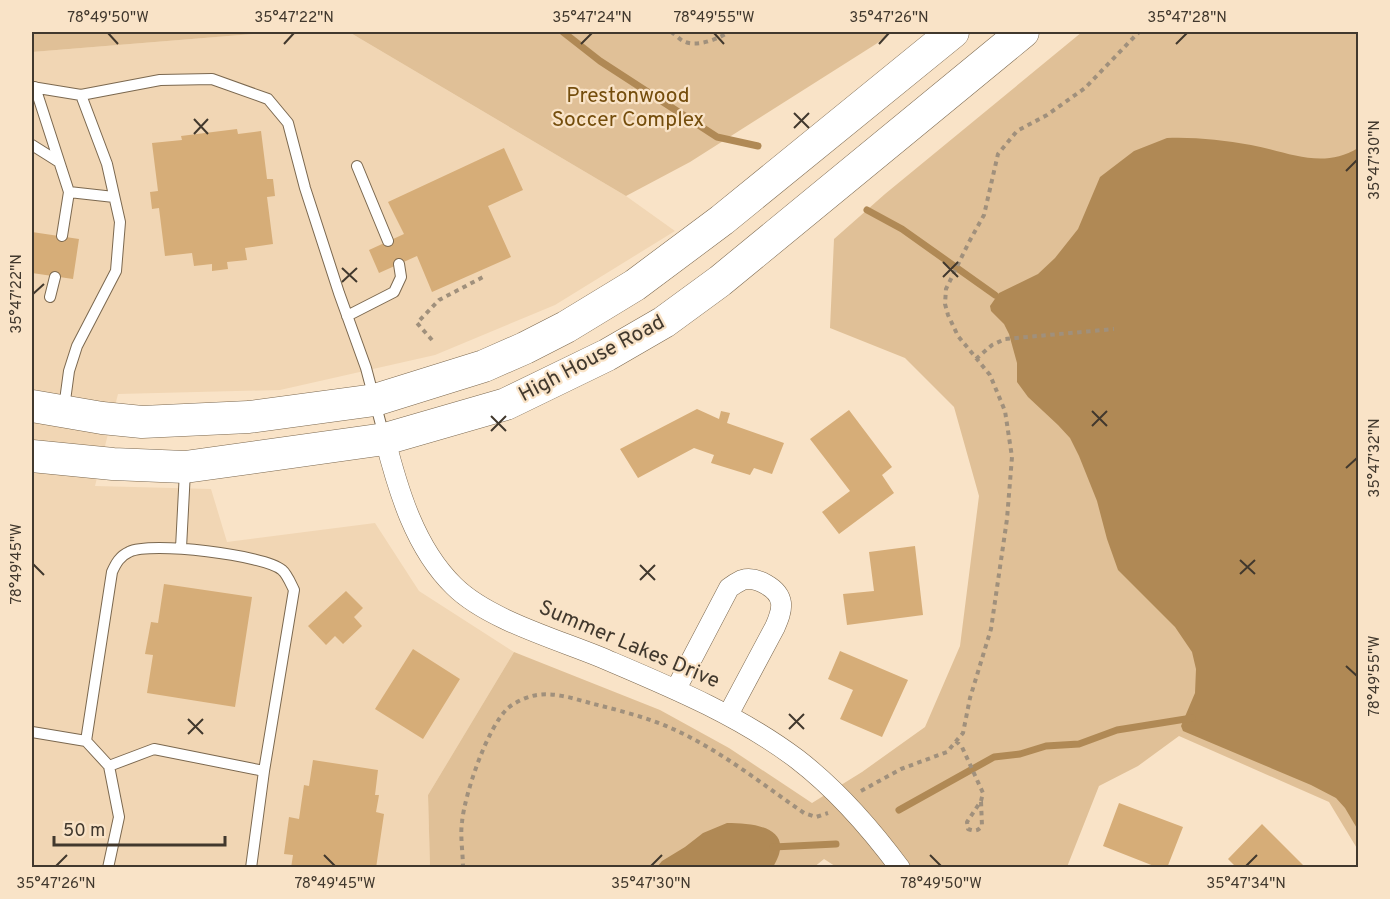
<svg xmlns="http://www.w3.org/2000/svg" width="1390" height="899" font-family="Overpass,sans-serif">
<rect width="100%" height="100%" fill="#f9e3c7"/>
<path fill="#f1d6b4" d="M278 32H349L626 196 675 231 555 305 435 355 280 390 118 394 95 486 211 489 227 542 375 523 419 591 514 652 428 795 430 867H32V52Z"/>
<path fill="#e0c097" d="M32 32H278L32 52Z
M349 32H891L876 44 690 162 626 196Z
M1082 32H1358V850L1329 802 1179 736 1138 766 1099 786 1067 867 838 868 824 859 813 868 430 867 428 795 514 652 660 710 729 748 812 803 862 772 925 727 960 646 979 496 954 407 905 358 830 328 834 239 885 194Z"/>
<path fill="#b08955" d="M1167 138C1195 137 1223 140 1251 145 1289 152 1322 170 1358 148V830L1345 808 1336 798 1311 785 1183 731 1181 726 1195 693 1196 669 1192 652 1175 627 1118 570 1107 539 1097 501 1079 456 1070 438 1058 425 1028 397 1017 382V363L1009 334 1004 324 991 311 990 306 999 293 1038 274 1055 258 1078 229 1100 177 1134 151Z
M727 823C756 823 797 828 773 867H657L662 861 685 847 703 833Z"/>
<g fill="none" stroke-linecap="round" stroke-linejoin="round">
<path stroke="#b08955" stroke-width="7" d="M563 32 600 61 717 137 758 146
M867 210 902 229 995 295
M899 810 994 757 1020 754 1046 746 1079 744 1117 730 1192 718
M773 847 836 844"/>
</g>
<path fill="#d6ad78" d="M237 129 238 134 261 131 267 179H273L275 196 267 197 273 244 245 248 247 260 227 262 228 269 212 271V264L194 266 192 253 165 256 159 208 152 209 150 192 158 191 152 143 182 140 181 136Z
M504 148 523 190 488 206 511 257 432 292 417 256 379 273 369 250 404 234 388 202Z
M32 232 79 239 73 279 32 273Z
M697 409 719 419 721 411 730 413 727 423 784 443 772 474 754 468 750 475 711 463 714 455 694 448 638 478 620 449Z
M849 410 892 467 882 475 894 493 839 534 822 512 850 491 810 439Z
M915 546 923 615 847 625 843 594 874 591 869 552Z
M164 584 252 597 235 707 147 693 153 655 145 654 151 622 158 623Z
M346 591 363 608 354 617 362 626 343 644 335 636 326 645 308 626Z
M413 649 460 679 423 739 375 709Z
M840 651 908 680 882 737 840 719 853 690 828 679Z
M313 760 378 770 375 795H379L376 812 384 814 376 868H291L293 855 284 854 289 817 299 819 304 785 309 786Z
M1119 803 1183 827 1167 868H1159L1103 846Z
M1262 824 1306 868H1237L1228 859Z"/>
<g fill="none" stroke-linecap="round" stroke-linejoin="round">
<g stroke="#7b684f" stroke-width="12">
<path id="lane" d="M32 87 81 95 160 80 212 79 268 99 288 123 305 188 339 293 366 368 384 436
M35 87 69 192 114 197
M32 145 59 162
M357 166 388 241
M62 236 69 192
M50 297 55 277
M347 316 394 292 401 277 399 264
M64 408 69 371 77 346 116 271 120 222 107 164 81 95
M181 548 185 471
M32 732 86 741
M86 741 112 572C116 563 120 556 129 552 150 541 265 555 282 570 287 574 291 584 294 590L264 771 251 868
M86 741 109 766 119 817 108 868
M109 766 154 749 264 771"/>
</g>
<g stroke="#7b684f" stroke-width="21">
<path id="street" d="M385 439C398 490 415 548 454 586 487 619 556 639 600 657 668 686 737 714 797 759 836 789 871 829 900 868
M676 689 729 588C733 585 738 582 742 580 756 576 779 588 781 603 782 611 778 620 775 627L728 715"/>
</g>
<g stroke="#7b684f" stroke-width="33">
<path id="primary" d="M32 406 102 418 142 422 249 417 375 400 484 366 525 348 566 327 635 285 722 220 953 32
M32 456 113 464 185 467 385 439 506 404 607 355 664 322 720 281 1023 32"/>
</g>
<path stroke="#a0907c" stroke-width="4" stroke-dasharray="4.5 4.5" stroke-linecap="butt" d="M671 32C675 34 679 39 683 41 696 48 718 39 729 32
M432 340 417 323 439 300 485 276
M976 359 992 345 1005 339 1114 329
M956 741 962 747 983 793 981 801 967 822 968 829C974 831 977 832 982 826L981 801
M861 791 901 769 947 752 963 733 970 698 991 629 1007 519 1012 457 1005 411 990 375 958 336 948 315 945 304 946 289 969 242 984 215 998 154 1017 131 1047 115 1085 88 1139 32
M463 868C463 853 460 836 462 822 465 793 487 728 508 708 514 703 524 698 532 696 551 691 572 698 590 703 617 710 647 717 673 729 720 750 762 784 804 813L816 817 828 813"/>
<use href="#lane" stroke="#fff" stroke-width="10"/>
<use href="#street" stroke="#fff" stroke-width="20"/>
<use href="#primary" stroke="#fff" stroke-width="32"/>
</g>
<path fill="none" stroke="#41382d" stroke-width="2" d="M108 33 118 44M714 33 724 44M284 44 294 33M581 44 592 33M879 44 889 33M1176 44 1187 33M794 113 809 128M194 119 208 134M794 128 809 113M194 134 208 119M1346 171 1357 160M943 262 958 277M342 268 357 282M943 277 958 262M342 282 357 268M33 294 44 284M1092 411 1107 426M491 416 506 431M1092 426 1107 411M491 431 506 416M1346 468 1357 458M1240 560 1255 574M33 564 44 575M640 565 655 580M1240 574 1255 560M640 580 655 565M1346 666 1357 676M789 714 804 729M188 719 203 734M789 729 804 714M188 734 203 719M324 855 335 866M930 855 941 866M56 866 67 855M651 866 662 855M1246 866 1257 855"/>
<g text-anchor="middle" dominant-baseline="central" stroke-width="4.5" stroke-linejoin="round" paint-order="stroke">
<g font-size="21" fill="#744d0c" stroke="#f9e3c7">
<text x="628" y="96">Prestonwood<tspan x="628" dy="24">Soccer Complex</tspan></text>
</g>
<g font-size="21" fill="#41382d" stroke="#f9e3c7">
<text transform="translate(592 359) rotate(-28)">High House Road</text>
<text transform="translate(629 645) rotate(23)">Summer Lakes Drive</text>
</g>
</g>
<rect width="1390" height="899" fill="none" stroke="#f9e3c7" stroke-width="66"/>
<path d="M54 836v9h171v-9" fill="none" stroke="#41382d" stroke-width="3"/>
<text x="63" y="836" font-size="18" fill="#41382d" stroke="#f9e3c7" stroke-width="4.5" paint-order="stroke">50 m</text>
<rect x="33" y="33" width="1324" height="833" fill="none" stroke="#41382d" stroke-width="2"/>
<g font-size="15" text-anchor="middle" fill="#41382d">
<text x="108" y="22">78°49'50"W</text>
<text x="294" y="22">35°47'22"N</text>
<text x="592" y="22">35°47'24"N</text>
<text x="714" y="22">78°49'55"W</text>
<text x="889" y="22">35°47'26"N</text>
<text x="1187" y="22">35°47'28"N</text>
<text transform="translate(1374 160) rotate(-90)" y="5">35°47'30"N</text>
<text transform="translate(16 294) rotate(-90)" y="5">35°47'22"N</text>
<text transform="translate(1374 458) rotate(-90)" y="5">35°47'32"N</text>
<text transform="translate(16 564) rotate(-90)" y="5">78°49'45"W</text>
<text transform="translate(1374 676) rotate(-90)" y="5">78°49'55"W</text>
<text x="56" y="888">35°47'26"N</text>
<text x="335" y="888">78°49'45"W</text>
<text x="651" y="888">35°47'30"N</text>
<text x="941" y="888">78°49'50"W</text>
<text x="1246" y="888">35°47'34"N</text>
</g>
</svg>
